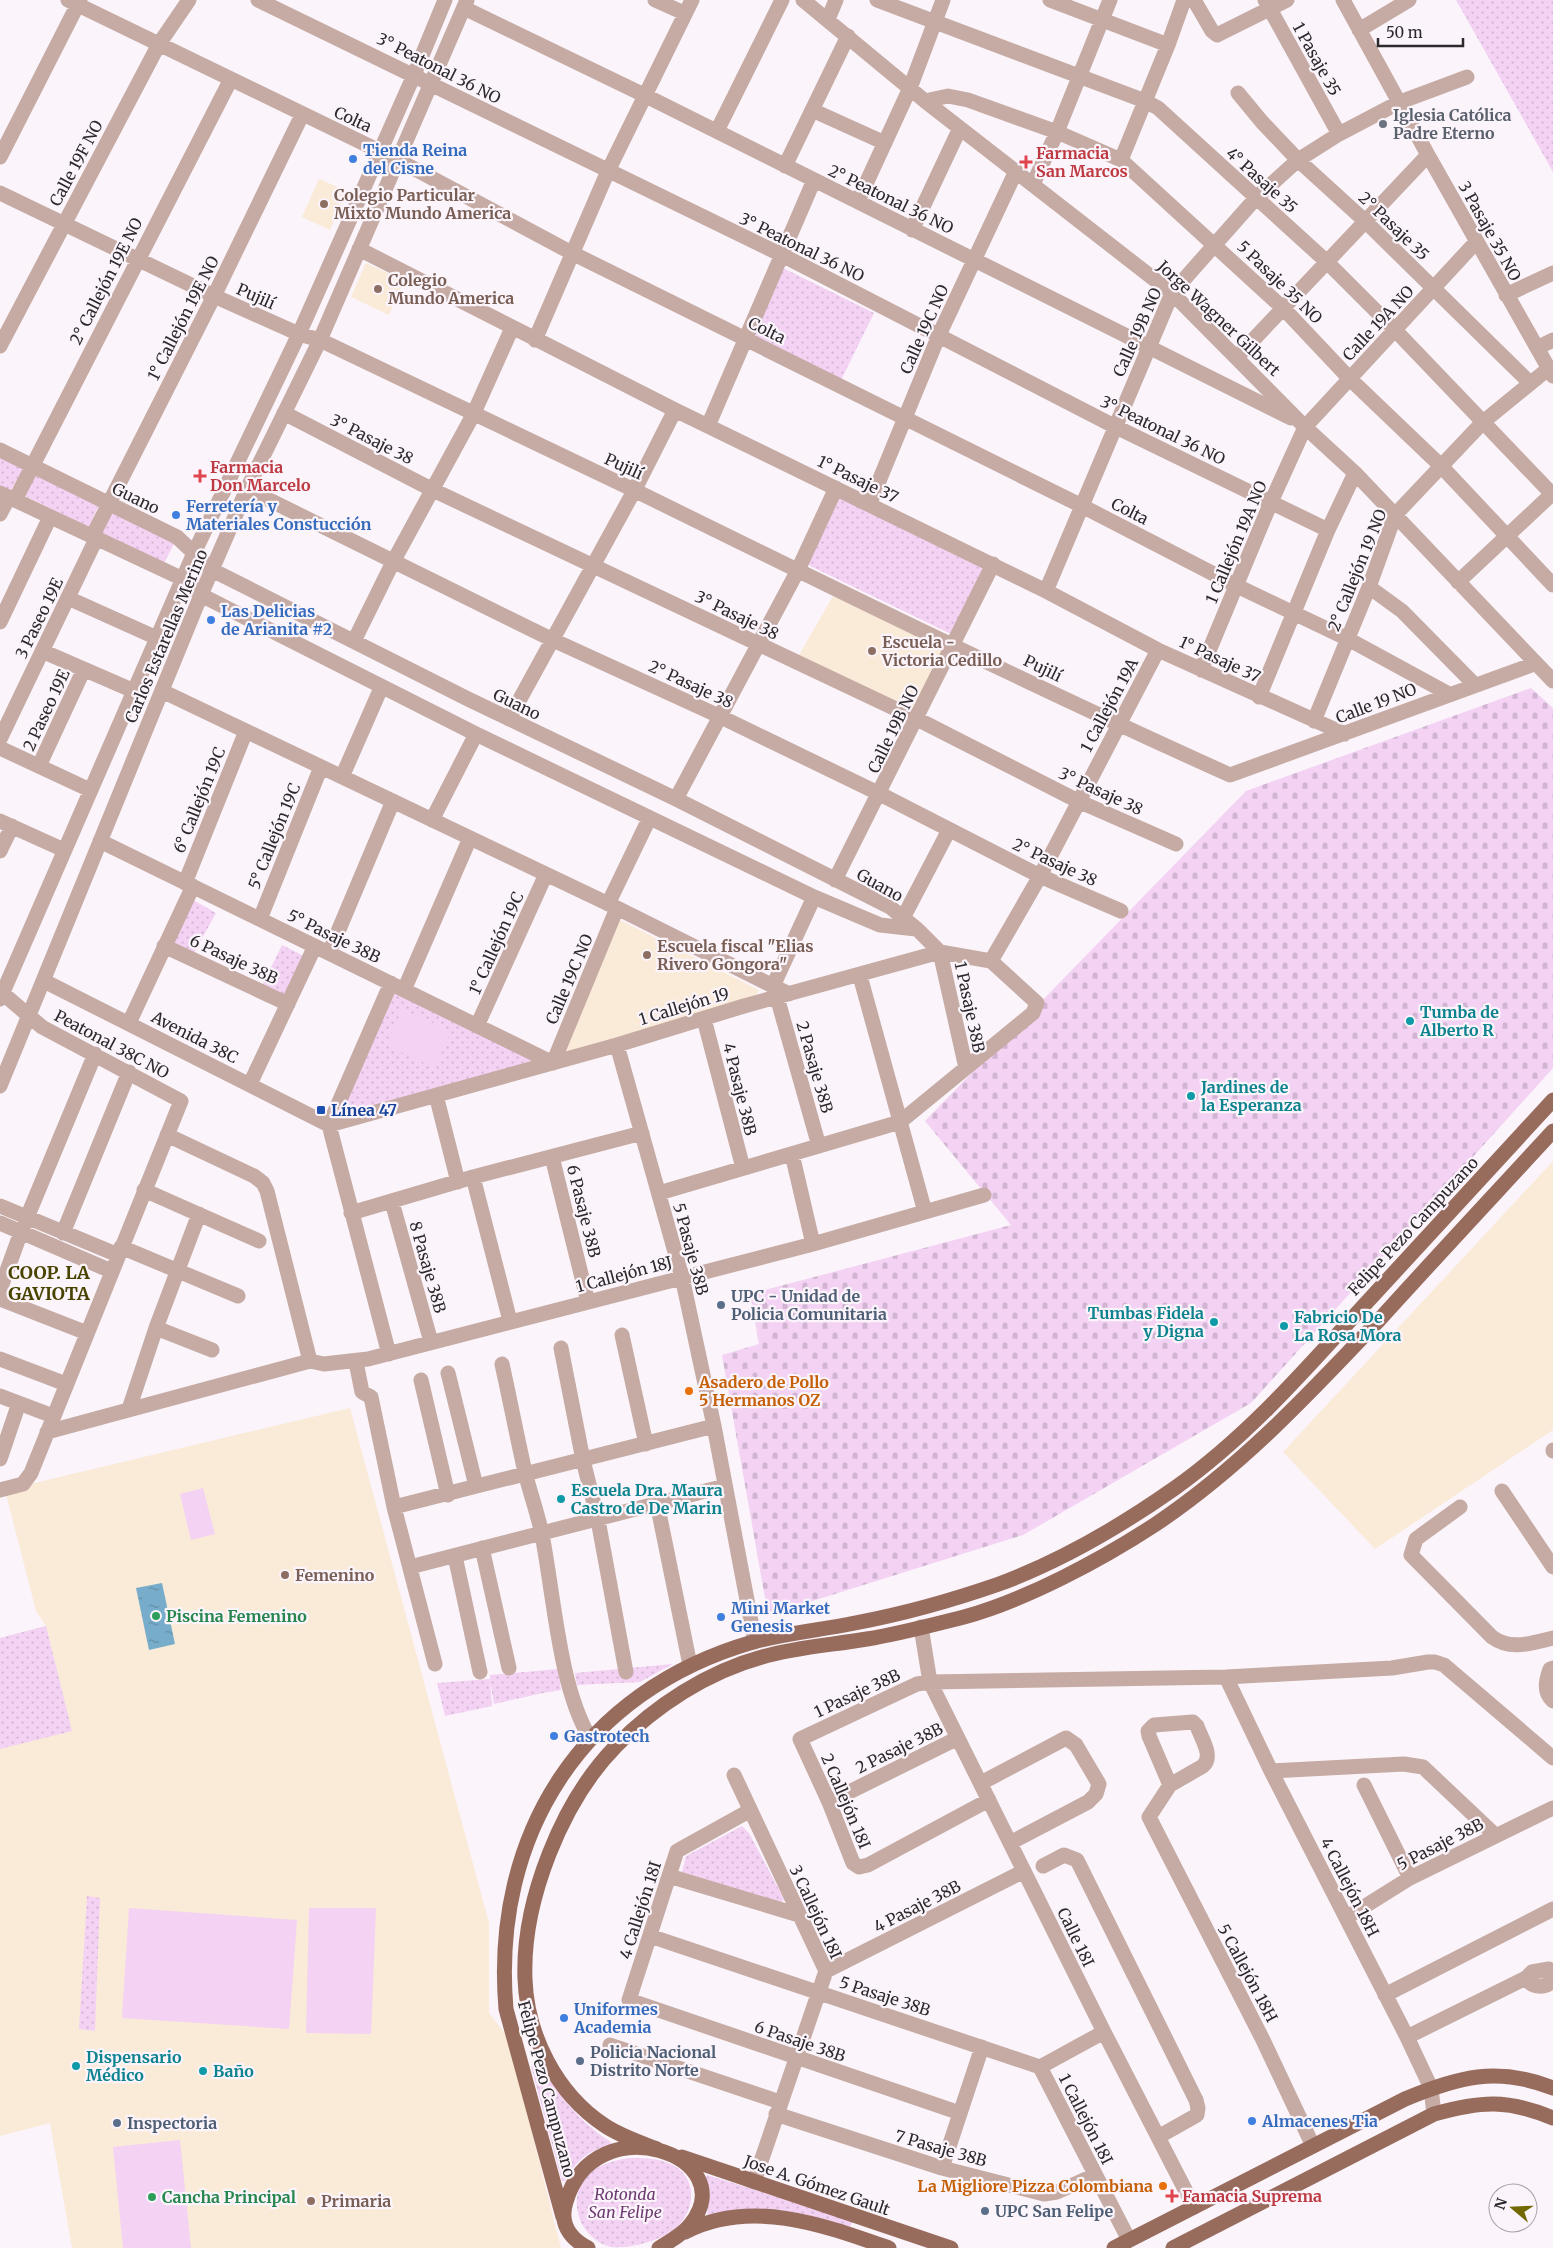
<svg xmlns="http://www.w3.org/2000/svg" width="1553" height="2248" font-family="Merriweather,serif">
<defs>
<pattern id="cemetery-stones" width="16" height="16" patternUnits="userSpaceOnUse" patternTransform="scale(1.25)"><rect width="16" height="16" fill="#f3d2f4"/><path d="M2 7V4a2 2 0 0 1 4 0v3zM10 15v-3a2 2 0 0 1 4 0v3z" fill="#d0b4d1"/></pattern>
<pattern id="park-dots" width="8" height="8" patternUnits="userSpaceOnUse" patternTransform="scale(1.25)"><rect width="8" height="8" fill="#f3d2f4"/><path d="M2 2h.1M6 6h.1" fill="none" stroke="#d0b4d1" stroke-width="1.8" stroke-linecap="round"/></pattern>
<pattern id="water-ripples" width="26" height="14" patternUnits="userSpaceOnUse" patternTransform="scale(1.25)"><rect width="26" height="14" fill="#77adcb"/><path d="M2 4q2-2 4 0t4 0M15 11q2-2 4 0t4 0" fill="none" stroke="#628da5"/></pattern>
</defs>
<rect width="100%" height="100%" fill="#fbf4fb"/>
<path fill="#faead8" d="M319 179 347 191 330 230 302 217Z
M366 263 404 281 389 315 351 297Z
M836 591 945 647 913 712 799 655Z
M620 920 759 990 756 996 561 1057Z
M1553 1161V1430L1375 1549 1283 1452Z
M350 1408 489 1923V2013L508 2037 561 2248H72L50 2123 0 2136V1638L46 1626 36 1611 5 1490Z"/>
<path fill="url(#cemetery-stones)" d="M1531 688 1553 708V1068L1251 1403 1023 1535 768 1615 722 1355 759 1344 750 1294 1011 1225 925 1121 1246 791Z"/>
<path fill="url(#park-dots)" d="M1456 0H1553V172Z
M783 268 874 313 841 380 751 337Z
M0 456 24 468 9 493 0 489Z
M34 472 99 504 89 527 23 495Z
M842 492 985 563 951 634 804 563Z
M109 511 175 542 164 563 99 532Z
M193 900 216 913 194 953 171 943Z
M282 945 304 956 284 998 261 988Z
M392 989 543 1062 336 1117Z
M46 1626 72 1731 0 1749V1638Z
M673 1664 640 1682 577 1685 575 1673Z
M558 1669 561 1690 543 1693 494 1704 490 1680 492 1706 445 1716 437 1683 490 1679V1675Z
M742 1826 749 1833 784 1899 780 1904 682 1872 686 1856Z
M87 1896 100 1898 95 2031 79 2029Z
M539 2063C558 2094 579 2122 611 2142L610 2145C589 2150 575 2161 565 2181H562L531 2066Z
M630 2158C643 2158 656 2158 668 2163 698 2174 697 2209 676 2228 667 2235 656 2240 645 2243 635 2246 623 2248 611 2247 578 2239 564 2195 591 2172 603 2163 616 2160 630 2158Z
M707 2175 853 2220 850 2227C800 2211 761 2203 709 2215L707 2213 710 2192 706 2177Z"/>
<path fill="#f3d2f4" d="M402 1009 451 1031 435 1068 386 1045Z
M203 1488 215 1534 191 1540 180 1494Z
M129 1908 297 1920 289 2029 122 2018Z
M309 1908H376L371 2034 306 2033Z
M180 2140 191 2248H123L113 2147Z"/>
<path fill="url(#water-ripples)" d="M162 1583 175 1644 149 1650 136 1588Z"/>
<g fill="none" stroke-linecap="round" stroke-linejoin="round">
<path stroke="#c5aba3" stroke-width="15" d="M68 0 398 160 572 253 1082 506 1237 586 1348 639 1449 694
M258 0 782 255 1114 426 1328 530
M655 0 684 13
M803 0 925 101 1172 293 1305 427 1355 473 1553 681
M877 0 1145 101 1158 108 1327 262 1395 330 1552 494
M1050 0 1168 45
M1194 0 1212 31 1217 35 1287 0
M1265 0 1339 134
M1343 0 1428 155 1553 376
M464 8 644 95 1291 418
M828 19 836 0
M1359 30 1409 0
M1238 93 1262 122 1298 160 1365 221 1529 382
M925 101 948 96 968 100 1057 132 1121 160 1284 309 1350 379 1441 466 1553 585
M812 110 885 143
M717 131 782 0
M0 157 80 0
M1121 160 1168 45 1184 0
M785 166 848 36
M1033 184 1057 132 1110 0
M0 193 214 296 299 334 320 340C425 391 531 440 636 491 833 588 1030 685 1230 775L1534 664
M858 201 910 88 943 0
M912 230 960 128
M359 249 675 410 1046 591 1158 650 1345 734
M1506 295 1553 273
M535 340 608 171 692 0
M0 346 159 44 189 0
M1537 348 1553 340
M1237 357 1428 155
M284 413 433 490 917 719 1078 801 1176 844
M708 426 814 180
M0 450 177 537 212 570 248 588 468 699 676 799 890 907 917 929 940 952 966 1068
M247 489 553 640 719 716 880 794 1040 876 1121 911
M0 493 183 579 201 595 476 734 814 897 880 925 916 929
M15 500 231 79
M870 503 939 335 1016 171
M0 514 9 497
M92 537 214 296 302 115
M1458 582 1553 493
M1369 587 1402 611 1475 685
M1046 591 1172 293 1256 198 1298 160 1339 134 1400 102 1467 77
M68 598 157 638
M0 622 50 517
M354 641 393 562 473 415 512 328
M42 651 134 691
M1201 670 1271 502 1305 427 1476 242
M162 691 617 908 789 994
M1259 697 1328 530 1355 473
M509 719 634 491 675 410
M1314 721 1369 587 1395 515 1483 422 1548 369
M0 739 96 539
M0 748 90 790
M39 766 84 669
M342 777 381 688
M676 799 797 572 836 488
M432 820 476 734
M0 821 64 850
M100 841 553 1063
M0 851 12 826
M835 880 993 564
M185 883 246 731
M608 904 649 819
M903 918 949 830
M260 919 321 767
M164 946 288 1004
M329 953 393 801
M991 961 1040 876 1158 650
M860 976 925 1212
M44 981 329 1125 617 1045 744 1006 940 952 991 961 1037 1003 1033 1013 900 1122 659 1193
M773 986 814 897
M404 990 470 838
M0 991 42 1027 181 1101 31 1473 23 1484 0 1490
M777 997 819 1146
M0 999 194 553 299 334 414 75 445 0
M704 1019 743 1168
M129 1023 193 886
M477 1026 546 874
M617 1045 682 1277 714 1426 755 1642
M553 1063 617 908
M250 1084 315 946
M0 1086 201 595 247 489 320 340 467 0
M436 1095 458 1182
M167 1135 254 1176 263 1183 267 1191 310 1361
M792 1154 813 1244
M552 1157 588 1302
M473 1177 510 1321
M144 1190 259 1241
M392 1202 431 1342
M0 1206 118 1255
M351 1213 473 1177 642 1133
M0 1223 111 1271
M63 1233 129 1072
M121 1247 238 1296
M0 1290 21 1232 95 1054
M0 1299 87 1333
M156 1328 212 1350
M622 1335 646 1444
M561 1348 583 1460 598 1520 626 1672
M389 1354 329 1125 391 983
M0 1359 66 1384
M356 1362 362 1392 371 1397 394 1507 435 1664
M502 1364C510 1400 517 1437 525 1472 530 1493 538 1514 542 1535 554 1595 559 1687 590 1738
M448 1373 476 1486
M421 1380 448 1495
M0 1396 53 1416
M129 1409 156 1328 199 1214
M47 1432 310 1361 324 1364 368 1359 813 1244 984 1195
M1553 1450V1451
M0 1459 19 1403
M1502 1491 1553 1567
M657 1503 690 1665
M394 1507 714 1426
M1460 1507 1416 1539 1411 1555 1492 1637C1511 1651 1531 1643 1553 1638
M482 1548 509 1668
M455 1556 480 1672
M410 1567 725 1486
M921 1627 930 1682 1104 2032 1194 2207
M1553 1668 1550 1669C1546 1680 1543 1692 1553 1701
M1226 1677 1271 1771 1407 2037 1431 2088 1434 2114
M1271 1771 1404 1764 1423 1767 1495 1835
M734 1775 826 1971 754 2182
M981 1783 1066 1738 1076 1745 1099 1784 1096 1794 1088 1802 1010 1843
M1170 1785 1149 1736 1148 1731 1154 1725 1193 1722 1197 1726C1201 1738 1214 1756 1203 1766L1170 1785 1149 1817 1263 2040 1313 2146
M1364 1785 1410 1878
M989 1800 868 1865 859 1867 853 1863 829 1802 800 1739 917 1684 930 1682 1226 1677 1392 1668 1428 1662H1435L1444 1665 1553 1758
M829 1802 958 1738
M749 1811 677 1851 629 2000 960 2113
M1043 1866 1064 1855 1077 1860 1196 2100 1198 2108 1197 2115 1158 2137
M669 1876 799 1915
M1346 1918 1410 1878 1553 1808
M650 1936 1040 2067 1104 2032
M826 1971 1024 1871
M1526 1978C1532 1988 1545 1989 1553 1980
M1385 1995 1553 1909
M1407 2037 1526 1978 1532 1972 1549 1969 1553 1972
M610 2045 780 2102
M1040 2067 1129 2240
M776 2114 942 2168 1044 2194 1057 2192 1095 2175
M942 2168 982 2047"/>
<path stroke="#986c5d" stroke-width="15" d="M657 2149C639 2142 620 2136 604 2125 556 2093 527 2035 525 1979 522 1901 562 1801 616 1746 655 1706 707 1672 762 1657 796 1647 832 1645 867 1639 899 1634 932 1625 964 1617 1026 1600 1101 1560 1156 1524 1241 1467 1310 1393 1380 1319 1437 1256 1495 1194 1553 1131
M682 2157 951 2248
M563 2217 506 2009C491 1834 583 1691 753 1642 787 1633 821 1630 855 1623 903 1614 953 1600 999 1584 1061 1561 1121 1526 1175 1488 1244 1439 1300 1376 1357 1313 1422 1242 1487 1171 1553 1100
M685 2232C751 2198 824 2225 889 2248
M588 2248C569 2238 559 2223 566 2202 594 2103 746 2156 690 2225 682 2235 670 2241 659 2248
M1114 2248 1405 2099C1458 2077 1497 2066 1553 2088
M1173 2248 1434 2114C1481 2101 1507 2099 1553 2118"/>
</g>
<circle fill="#6b7280" stroke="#fbf4fb" stroke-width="2" cx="1383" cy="124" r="5"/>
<g fill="#3f7fe0" stroke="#fbf4fb" stroke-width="2">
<circle cx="353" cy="159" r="5"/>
<circle cx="176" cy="515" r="5"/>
<circle cx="211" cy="620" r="5"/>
<circle cx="721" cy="1617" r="5"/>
<circle cx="554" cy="1736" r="5"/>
<circle cx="564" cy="2018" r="5"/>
<circle cx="1252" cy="2121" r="5"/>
</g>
<g fill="#e0444e" stroke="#fbf4fb" stroke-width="2">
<path d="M1023.5 154.5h5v5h5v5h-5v5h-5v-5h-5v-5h5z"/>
<path d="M197.5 468.5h5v5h5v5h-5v5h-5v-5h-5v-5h5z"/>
<path d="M1169.5 2188.5h5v5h5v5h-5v5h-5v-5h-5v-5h5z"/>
</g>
<g fill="#8d6e63" stroke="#fbf4fb" stroke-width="2">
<circle cx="324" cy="204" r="5"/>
<circle cx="378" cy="289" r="5"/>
<circle cx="872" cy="651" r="5"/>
<circle cx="647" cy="955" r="5"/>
<circle cx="285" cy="1575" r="5"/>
<circle cx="311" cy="2201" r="5"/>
</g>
<g fill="#0f9aa8" stroke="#fbf4fb" stroke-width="2">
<circle cx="1410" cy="1021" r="5"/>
<circle cx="1191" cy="1096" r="5"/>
<circle cx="1214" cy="1322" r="5"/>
<circle cx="1284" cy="1326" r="5"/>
<circle cx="561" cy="1499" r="5"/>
<circle cx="76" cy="2066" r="5"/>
<circle cx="203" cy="2071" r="5"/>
</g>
<rect fill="#1a4fb4" stroke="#fbf4fb" stroke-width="2" x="316" y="1105" width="10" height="10" rx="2.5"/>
<g fill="#5c6f8a" stroke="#fbf4fb" stroke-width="2">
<circle cx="721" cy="1305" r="5"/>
<circle cx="580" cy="2061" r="5"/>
<circle cx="117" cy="2123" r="5"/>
<circle cx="985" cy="2211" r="5"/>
</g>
<g fill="#e8710a" stroke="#fbf4fb" stroke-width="2">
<circle cx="689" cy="1391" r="5"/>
<circle cx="1163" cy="2186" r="5"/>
</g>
<g fill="#2e9e5b" stroke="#fbf4fb" stroke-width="2">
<circle cx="156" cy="1616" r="5"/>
<circle cx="152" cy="2197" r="5"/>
</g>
<g text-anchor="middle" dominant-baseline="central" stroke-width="4.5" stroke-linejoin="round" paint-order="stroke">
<g font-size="16" fill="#2c292c" stroke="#fbf4fb">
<text transform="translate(1317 59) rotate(61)">1 Pasaje 35</text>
<text transform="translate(439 68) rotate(27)">3° Peatonal 36 NO</text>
<text transform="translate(353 119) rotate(25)">Colta</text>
<text transform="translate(76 163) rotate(-62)">Calle 19F NO</text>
<text transform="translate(1262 180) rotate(42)">4° Pasaje 35</text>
<text transform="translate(891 199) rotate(26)">2° Peatonal 36 NO</text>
<text transform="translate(1394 226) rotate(44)">2° Pasaje 35</text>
<text transform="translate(1490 231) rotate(61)">3 Pasaje 35 NO</text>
<text transform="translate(802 247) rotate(26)">3° Peatonal 36 NO</text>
<text transform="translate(106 281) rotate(-63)">2° Callejón 19E NO</text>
<text transform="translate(1280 282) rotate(44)">5 Pasaje 35 NO</text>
<text transform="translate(256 296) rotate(24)">Pujilí</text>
<text transform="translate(183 318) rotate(-63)">1° Callejón 19E NO</text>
<text transform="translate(1219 318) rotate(43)">Jorge Wagner Gilbert</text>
<text transform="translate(1378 323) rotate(-47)">Calle 19A NO</text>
<text transform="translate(924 329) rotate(-66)">Calle 19C NO</text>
<text transform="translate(767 330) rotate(26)">Colta</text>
<text transform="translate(1137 332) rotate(-66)">Calle 19B NO</text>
<text transform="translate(1163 430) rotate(26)">3° Peatonal 36 NO</text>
<text transform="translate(372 439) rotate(27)">3° Pasaje 38</text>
<text transform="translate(624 466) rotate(25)">Pujilí</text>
<text transform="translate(858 479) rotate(26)">1° Pasaje 37</text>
<text transform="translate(136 498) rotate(26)">Guano</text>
<text transform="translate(1130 511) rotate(27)">Colta</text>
<text transform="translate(1236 542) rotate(-67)">1 Callejón 19A NO</text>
<text transform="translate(1357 570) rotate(-68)">2° Callejón 19 NO</text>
<text transform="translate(737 615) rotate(26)">3° Pasaje 38</text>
<text transform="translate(39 618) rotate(-64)">3 Paseo 19E</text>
<text transform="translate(166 636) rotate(-67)">Carlos Estarellas Merino</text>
<text transform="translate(1220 659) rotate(25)">1° Pasaje 37</text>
<text transform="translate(1043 668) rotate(26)">Pujilí</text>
<text transform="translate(691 684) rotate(25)">2° Pasaje 38</text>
<text transform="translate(1376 703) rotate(-21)">Calle 19 NO</text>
<text transform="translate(517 704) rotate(26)">Guano</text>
<text transform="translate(1109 705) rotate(-62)">1 Callejón 19A</text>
<text transform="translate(46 710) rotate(-65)">2 Paseo 19E</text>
<text transform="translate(893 729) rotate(-64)">Calle 19B NO</text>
<text transform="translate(1101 791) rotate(25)">3° Pasaje 38</text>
<text transform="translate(199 800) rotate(-68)">6° Callejón 19C</text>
<text transform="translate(274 836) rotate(-68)">5° Callejón 19C</text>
<text transform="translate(1055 862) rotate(25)">2° Pasaje 38</text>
<text transform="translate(880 885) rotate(29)">Guano</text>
<text transform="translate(334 936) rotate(26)">5° Pasaje 38B</text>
<text transform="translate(496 943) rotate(-66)">1° Callejón 19C</text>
<text transform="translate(234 959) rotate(25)">6 Pasaje 38B</text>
<text transform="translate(569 979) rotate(-67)">Calle 19C NO</text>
<text transform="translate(684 1006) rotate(-17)">1 Callejón 19</text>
<text transform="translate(970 1007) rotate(78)">1 Pasaje 38B</text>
<text transform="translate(195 1037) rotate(27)">Avenida 38C</text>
<text transform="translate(112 1044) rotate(28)">Peatonal 38C NO</text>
<text transform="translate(815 1067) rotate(74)">2 Pasaje 38B</text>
<text transform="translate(740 1089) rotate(76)">4 Pasaje 38B</text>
<text transform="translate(584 1211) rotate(76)">6 Pasaje 38B</text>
<text transform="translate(1413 1226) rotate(-47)">Felipe Pezo Campuzano</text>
<text transform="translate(691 1249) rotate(75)">5 Pasaje 38B</text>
<text transform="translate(428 1267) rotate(74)">8 Pasaje 38B</text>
<text transform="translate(624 1274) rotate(-15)">1 Callejón 18J</text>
<text transform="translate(857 1693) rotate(-25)">1 Pasaje 38B</text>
<text transform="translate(899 1748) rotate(-26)">2 Pasaje 38B</text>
<text transform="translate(846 1801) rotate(67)">2 Callejón 18I</text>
<text transform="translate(1440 1844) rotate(-27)">5 Pasaje 38B</text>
<text transform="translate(1350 1887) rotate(63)">4 Callejón 18H</text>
<text transform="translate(917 1906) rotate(-27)">4 Pasaje 38B</text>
<text transform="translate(640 1910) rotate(-72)">4 Callejón 18I</text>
<text transform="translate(816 1912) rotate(65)">3 Callejón 18I</text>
<text transform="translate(1076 1937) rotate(64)">Calle 18I</text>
<text transform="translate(1248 1973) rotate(62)">5 Callejón 18H</text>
<text transform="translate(885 1996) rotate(18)">5 Pasaje 38B</text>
<text transform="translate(800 2041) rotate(19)">6 Pasaje 38B</text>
<text transform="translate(547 2089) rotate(75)">Felipe Pezo Campuzano</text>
<text transform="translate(1086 2119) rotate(63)">1 Callejón 18I</text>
<text transform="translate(941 2148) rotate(16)">7 Pasaje 38B</text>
<text transform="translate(817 2185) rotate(19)">Jose A. Gómez Gault</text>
</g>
<g font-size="16" font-weight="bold" fill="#5b616d" stroke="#fbf4fb" text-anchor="start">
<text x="1393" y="115">Iglesia Católica<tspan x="1393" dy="18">Padre Eterno</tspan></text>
</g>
<g font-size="16" font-weight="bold" fill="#366cbe" stroke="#fbf4fb" text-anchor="start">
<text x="363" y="150">Tienda Reina<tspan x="363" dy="18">del Cisne</tspan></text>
<text x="186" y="506">Ferretería y<tspan x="186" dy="18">Materiales Constucción</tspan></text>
<text x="221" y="611">Las Delicias<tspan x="221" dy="18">de Arianita #2</tspan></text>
<text x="731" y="1608">Mini Market<tspan x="731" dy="18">Genesis</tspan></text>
<text x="564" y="1736">Gastrotech</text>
<text x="574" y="2009">Uniformes<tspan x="574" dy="18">Academia</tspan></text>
<text x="1262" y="2121">Almacenes Tia</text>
</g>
<g font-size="16" font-weight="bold" fill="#be3a42" stroke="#fbf4fb" text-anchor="start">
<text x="1036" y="153">Farmacia<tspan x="1036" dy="18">San Marcos</tspan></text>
<text x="210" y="467">Farmacia<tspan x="210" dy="18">Don Marcelo</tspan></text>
<text x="1182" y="2196">Famacia Suprema</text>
</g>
<g font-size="16" font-weight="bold" fill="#785e54" stroke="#fbf4fb" text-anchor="start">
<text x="334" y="195">Colegio Particular<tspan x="334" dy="18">Mixto Mundo America</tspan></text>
<text x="388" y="280">Colegio<tspan x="388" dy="18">Mundo America</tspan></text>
<text x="882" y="642">Escuela -<tspan x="882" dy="18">Victoria Cedillo</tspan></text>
<text x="657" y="946">Escuela fiscal "Elias<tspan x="657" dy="18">Rivero Gongora"</tspan></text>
<text x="295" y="1575">Femenino</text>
<text x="321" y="2201">Primaria</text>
</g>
<g font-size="16" font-weight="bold" fill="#0d838f" stroke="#fbf4fb" text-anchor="start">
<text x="1420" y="1012">Tumba de<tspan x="1420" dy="18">Alberto R</tspan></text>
<text x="1201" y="1087">Jardines de<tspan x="1201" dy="18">la Esperanza</tspan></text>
<text x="1204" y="1313" text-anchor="end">Tumbas Fidela<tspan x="1204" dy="18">y Digna</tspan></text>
<text x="1294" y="1317">Fabricio De<tspan x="1294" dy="18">La Rosa Mora</tspan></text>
<text x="571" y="1490">Escuela Dra. Maura<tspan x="571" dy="18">Castro de De Marin</tspan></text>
<text x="86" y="2057">Dispensario<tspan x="86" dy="18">Médico</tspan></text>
<text x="213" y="2071">Baño</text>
</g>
<g font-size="16" font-weight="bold" fill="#164399" stroke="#fbf4fb" text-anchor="start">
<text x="331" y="1110">Línea 47</text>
</g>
<g font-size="16" font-weight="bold" fill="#4e5e75" stroke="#fbf4fb" text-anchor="start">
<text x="731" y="1296">UPC - Unidad de<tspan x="731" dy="18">Policia Comunitaria</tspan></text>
<text x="590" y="2052">Policia Nacional<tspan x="590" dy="18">Distrito Norte</tspan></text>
<text x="127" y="2123">Inspectoria</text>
<text x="995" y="2211">UPC San Felipe</text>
</g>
<g font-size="16" font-weight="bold" fill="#c56008" stroke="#fbf4fb" text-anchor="start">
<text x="699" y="1382">Asadero de Pollo<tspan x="699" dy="18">5 Hermanos OZ</tspan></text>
<text x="1153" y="2186" text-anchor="end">La Migliore Pizza Colombiana</text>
</g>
<g font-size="16" font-weight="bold" fill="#27864d" stroke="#fbf4fb" text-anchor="start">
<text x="166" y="1616">Piscina Femenino</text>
<text x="162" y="2197">Cancha Principal</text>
</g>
<g font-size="16" font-style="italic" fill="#6d3b70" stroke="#fbf4fb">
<text x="625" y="2194">Rotonda<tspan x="625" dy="18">San Felipe</tspan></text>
</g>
<g font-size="18" font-weight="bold" fill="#494300" stroke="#fbf4fb">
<text x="49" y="1272">COOP. LA<tspan x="49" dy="21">GAVIOTA</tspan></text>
</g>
</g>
<g transform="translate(1513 2208) rotate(289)"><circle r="24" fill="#fbf4fb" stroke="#a8a3a8"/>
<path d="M0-4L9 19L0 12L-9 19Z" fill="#716800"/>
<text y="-8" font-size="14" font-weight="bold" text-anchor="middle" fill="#2c292c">N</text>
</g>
<path d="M1378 38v8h85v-8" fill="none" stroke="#2c292c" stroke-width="2.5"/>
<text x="1386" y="38" font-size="15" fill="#2c292c" stroke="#fbf4fb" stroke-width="4" paint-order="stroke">50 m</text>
</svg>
